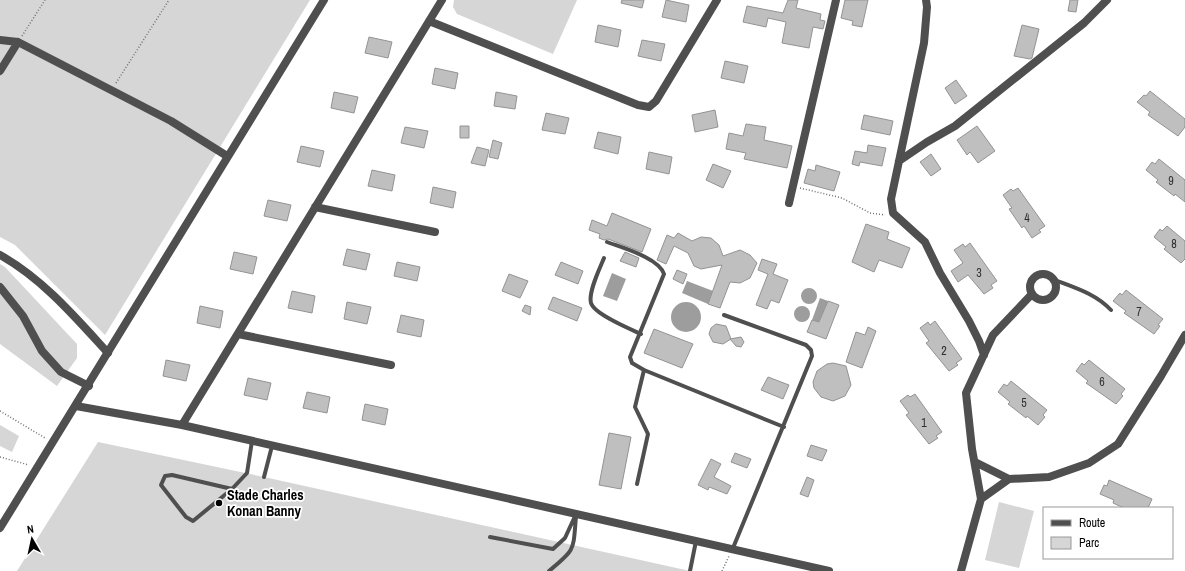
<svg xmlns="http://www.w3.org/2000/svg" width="1185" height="571" font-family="'Archivo Narrow',sans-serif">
<rect width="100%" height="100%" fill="#fff"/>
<path fill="#d6d6d6" d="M0 0H310L105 335 15 245 0 237Z
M454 0H577L553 54 457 14 453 7Z
M0 264 5 267 77 344V358L57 386 0 344Z
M0 425 19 436 12 452 0 446Z
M98 442 264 477 690 571H17Z
M999 502 1034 511 1019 568 985 560Z"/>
<path fill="#9d9d9d" d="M612 273 626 279 617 301 603 296Z
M687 281 713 291 708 304 682 293Z
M801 296a8 8 0 1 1 16 0a8 8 0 1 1-16 0Z
M820 298 828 301 819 322 812 320Z
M671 317a15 15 0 1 1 30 0a15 15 0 1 1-30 0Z
M794 314a8 8 0 1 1 16 0a8 8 0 1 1-16 0Z"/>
<path fill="#bfbfbf" stroke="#939393" d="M622 0H644L642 8 621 3Z
M666 0 689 5 686 22 662 17Z
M788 0H798L796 8 821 14 820 20 825 21 823 29 813 27 809 48 782 43 786 22 768 18 766 27 743 22 747 6 783 13Z
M845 0H868L862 27 852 25 853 21 841 18Z
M1070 0H1078L1076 12 1068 11Z
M598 25 621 30 618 47 595 42Z
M1022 25 1039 29 1032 58 1030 59 1014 56Z
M369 37 392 42 388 58 365 53Z
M642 40 665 44 661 61 638 56Z
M725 61 748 66 744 83 721 78Z
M435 68 458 73 455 89 432 84Z
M956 80 967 96 955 104 945 88Z
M1150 91 1185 119V127L1178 136 1148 115 1150 112 1137 102 1144 95 1146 96Z
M334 92 358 97 354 113 331 108Z
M496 92 517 96 515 109 494 106Z
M715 110 718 127 695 132 692 115Z
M546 113 569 118 565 134 542 130Z
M864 115 893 121 890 135 861 129Z
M746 124 766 127 764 140 792 146 787 168 744 159 746 153 726 149 729 133 743 136Z
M460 126H469V138H460Z
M977 126 995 151 978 163 970 152 967 155 957 140Z
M405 127 428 131 424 148 401 143Z
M598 132 621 137 618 154 594 148Z
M493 140 502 143 498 159 489 157Z
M868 145 886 148 882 166 860 162 859 166 852 164 855 151 867 153Z
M301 146 324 151 320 167 297 162Z
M477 147 489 150 485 166 471 163Z
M649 152 672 157 669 174 646 169Z
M931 154 941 169 931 176 920 162Z
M1159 159 1185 180V202L1175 194 1174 196 1156 182 1158 180 1146 170 1152 162 1155 164Z
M713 164 731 171 723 188 706 180Z
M816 165 840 172 834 191 804 183 808 169 815 171Z
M372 170 395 175 392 191 368 186Z
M433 187 456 192 453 208 430 203Z
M1018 188 1045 226 1039 230 1041 232 1032 238 1024 226 1022 228 1009 209 1012 208 1003 195 1011 189 1013 191Z
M268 200 291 205 287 221 264 216Z
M612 213 651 229 642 252 608 239 604 240 599 238 600 234 589 230 592 220 607 226Z
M866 224 889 232 887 239 910 248 902 268 879 260 874 272 852 262Z
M1167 226 1185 241V259L1181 263 1164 249 1166 247 1154 237 1160 229 1162 231Z
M678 233 692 241 701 237 711 238 719 245 723 256 740 250 750 255 757 263 750 278 740 283 730 282 720 308 708 304 722 265 701 269 694 266 688 253 674 246 666 264 657 260 667 235 674 238Z
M970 243 997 281 991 285 993 288 984 294 968 275 958 282 951 271 963 263 954 250 963 244 965 247Z
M347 249 370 254 366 270 343 265Z
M234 252 257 257 253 274 230 269Z
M625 252 639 258 636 267 620 261Z
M762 259 777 264 773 274 788 280 779 303 771 300 767 309 756 305 768 274 758 270Z
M397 262 420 267 417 281 394 276Z
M561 262 583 271 578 284 555 275Z
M677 270 687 274 683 284 673 279Z
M509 274 528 281 520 298 502 291Z
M1126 290 1163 319 1158 325 1160 326 1154 334 1124 313 1126 311 1113 301 1120 293 1122 295Z
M292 291 315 296 312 313 288 308Z
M553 297 582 308 577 321 548 309Z
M828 301 839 305 826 339 807 332 812 320 819 322Z
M347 302 371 307 367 324 344 319Z
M525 305 531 307 530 315 522 311Z
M200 306 223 311 220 328 197 323Z
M401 315 424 320 421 337 397 332Z
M935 321 962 359 956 363 958 365 949 371 926 343 929 341 920 328 928 322 930 325Z
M716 324 726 326 731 339 723 344 713 342 709 334 711 328Z
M868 327 876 331 862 368 846 362 856 332 865 335Z
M654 329 693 344 682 368 644 353Z
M741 337 744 342 741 347 736 346 730 339Z
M166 360 190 365 186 381 163 376Z
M1089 360 1125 389 1121 394 1123 396 1116 404 1086 383 1088 381 1076 371 1082 363 1084 365Z
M833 363 846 366 851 385 845 396 833 401 821 397 814 388 813 382 817 371 827 364Z
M768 377 789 385 783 399 761 390Z
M248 378 271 383 267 400 244 395Z
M1011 381 1047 410 1043 415 1045 417 1038 425 1027 416 1026 418 1008 404 1010 402 998 392 1004 384 1007 386Z
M307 392 330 397 327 413 303 408Z
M915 394 942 432 936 436 938 438 929 444 906 415 909 413 900 401 908 395 910 397Z
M365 404 388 409 385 425 362 420Z
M609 433 631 437 621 489 599 485Z
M811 445 827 450 822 461 807 456Z
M735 453 751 459 747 468 731 462Z
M711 459 721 464 714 477 731 486 727 494 709 487 708 490 698 485Z
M807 477 814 480 808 497 800 494Z
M1109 480 1152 499 1148 508H1124L1113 503 1114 500 1100 494 1104 485 1107 486Z"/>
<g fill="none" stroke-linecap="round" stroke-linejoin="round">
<path stroke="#717171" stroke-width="1.5" stroke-dasharray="1 2" stroke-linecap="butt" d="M22 36 45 0
M116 83 169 0
M800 188 842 198 870 213 885 215
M0 411 45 438
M0 457 29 465
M722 571 729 556"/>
<path stroke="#4f4f4f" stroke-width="4" d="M607 242C623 248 659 258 664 274L630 357 632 363 644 370 784 427
M604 258C600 268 588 292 591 303 594 314 630 329 641 334
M1055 280C1076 288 1096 294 1111 310
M724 315 806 345 811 350 812 356 733 548
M264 477 272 446
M637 484 648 434 635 407 644 370
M232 489 172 475 165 476 161 485 186 517 193 521 232 489 247 473 252 441
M490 537 553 549 565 538 576 514
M549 571C576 549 573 551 576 516
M690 571 696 541"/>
<path stroke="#4f4f4f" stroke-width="8" d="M926 0 927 7 924 43 891 199 893 213 925 242 940 273 969 321 979 341 984 355
M429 21 638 105 649 107 656 101 717 0
M0 40 18 42 171 121 227 156
M0 71 18 42
M899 161 927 142 955 126 1084 23 1107 0
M789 203 836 0
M315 207 435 232
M0 255C43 279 76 318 108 353
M1030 287a13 13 0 1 1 26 0a13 13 0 1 1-26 0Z
M0 287 23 316 42 351 61 372 89 386
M238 334 391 365
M76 406 182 425 829 571
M182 425 442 0
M975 462 1009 479 1049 477 1089 463 1118 444 1161 376 1185 335
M981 499 1009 479
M961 571 981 499 972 449 966 393 993 335 1032 294"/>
<path stroke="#4f4f4f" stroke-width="8" d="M0 528 324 0"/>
</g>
<circle fill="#000" stroke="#fff" stroke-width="1.5" cx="219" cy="503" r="4"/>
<g text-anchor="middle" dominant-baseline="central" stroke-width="3.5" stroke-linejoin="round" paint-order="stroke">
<g font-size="12" fill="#303030">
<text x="1171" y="181">9</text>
<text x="1027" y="218">4</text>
<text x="1174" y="244">8</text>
<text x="979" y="273">3</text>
<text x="1139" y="312">7</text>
<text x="944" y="351">2</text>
<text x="1102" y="382">6</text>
<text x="1024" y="403">5</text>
<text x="924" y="423">1</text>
</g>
<g font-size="14" font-weight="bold" fill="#000" stroke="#fff" text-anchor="start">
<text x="227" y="495">Stade Charles<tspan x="227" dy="16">Konan Banny</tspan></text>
</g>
</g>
<rect x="1043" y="507" width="130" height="52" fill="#ffffff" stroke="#999999"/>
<rect x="1051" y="520" width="20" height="6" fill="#4f4f4f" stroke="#999999"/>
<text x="1079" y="527" font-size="12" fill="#000000">Route</text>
<rect x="1051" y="537" width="20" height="12" fill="#d6d6d6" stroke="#999999"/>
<text x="1079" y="547" font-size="12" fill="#000000">Parc</text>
<g transform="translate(32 539) rotate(351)" stroke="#ffffff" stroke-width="3" paint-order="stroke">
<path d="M0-3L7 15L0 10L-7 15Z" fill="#000000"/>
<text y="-6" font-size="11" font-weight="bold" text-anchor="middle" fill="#000000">N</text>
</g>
</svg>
